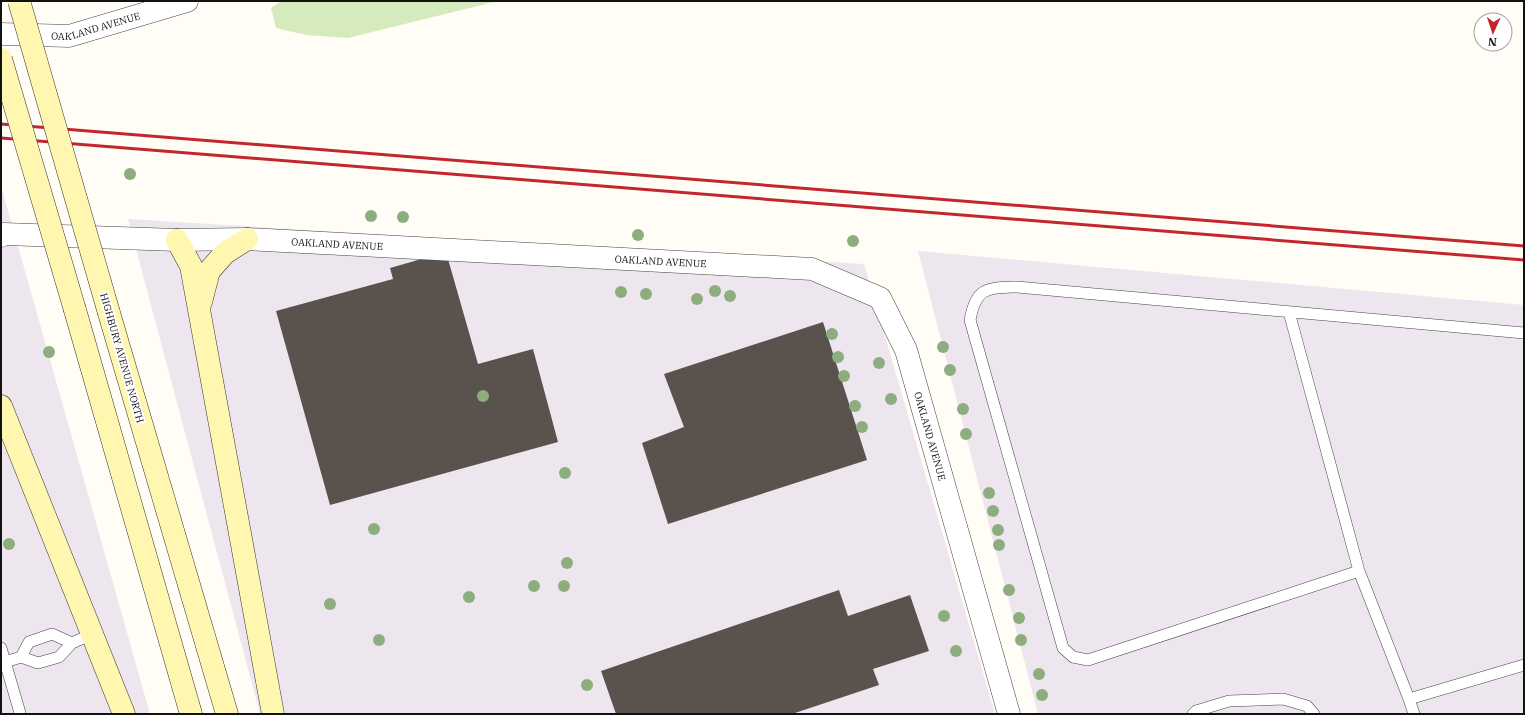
<svg xmlns="http://www.w3.org/2000/svg" width="1525" height="715" font-family="'IBM Plex Serif',serif">
<rect width="100%" height="100%" fill="#fffdf5"/>
<path fill="#eee6ef" d="M1 186 150 714H1Z
M128 219 864 264 995 714H260Z
M918 251 1524 305V714H1038Z"/>
<path fill="#d5ebbd" d="M281 1H498L348 38 306 35 276 28 271 8Z"/>
<path fill="#5a524d" d="M446 252 478 364 533 349 558 442 330 505 276 311 393 279 390 268Z
M823 322 867 460 668 524 642 443 684 427 664 374Z
M839 590 848 616 910 595 929 651 873 669 879 685 792 714H616L601 671Z"/>
<g fill="none" stroke-linecap="round" stroke-linejoin="round">
<g stroke="#444" stroke-width="12">
<path id="lane" d="M1289 312 1359 571
M1 648 20 713
M21 657 29 642 52 634 72 643
M5 662 21 657 38 663 59 657 72 643 92 634
M1409 699 1359 571 1088 660 1073 657 1063 648 970 320C976 287 987 288 1017 287L1524 333
M1193 714 1196 711 1229 701 1283 699 1307 706 1314 714
M1414 714 1409 699 1524 665"/>
</g>
<g stroke="#444" stroke-width="23">
<g id="street">
<path id="s1" d="M1 34 69 36 187 1"/>
<path id="s2" d="M1 236 4 234 177 240 247 239 812 269 880 298 906 350 1009 714"/>
</g>
</g>
<g stroke="#333" stroke-width="23">
<path id="secondary" d="M177 240 191 266 273 714
M201 302 209 271 225 253 247 239
M75 310 191 714
M109 313 227 714
M1 406 124 714"/>
</g>
<use href="#lane" stroke="#fff" stroke-width="11"/>
<use href="#street" stroke="#fff" stroke-width="22"/>
<use href="#secondary" stroke="#fff6b0" stroke-width="22"/>
<path stroke="#c4262e" stroke-width="3" d="M1 124 1524 246
M1 138 1524 260"/>
<g stroke="#333" stroke-width="23" stroke-linecap="butt">
<path id="secondary-bridge" d="M19 1 109 313
M1 59 75 310"/>
</g>
<use href="#secondary-bridge" stroke="#fff6b0" stroke-width="22"/>
</g>
<g fill="#8dad7f">
<circle cx="130" cy="174" r="6"/>
<circle cx="371" cy="216" r="6"/>
<circle cx="403" cy="217" r="6"/>
<circle cx="638" cy="235" r="6"/>
<circle cx="853" cy="241" r="6"/>
<circle cx="715" cy="291" r="6"/>
<circle cx="621" cy="292" r="6"/>
<circle cx="646" cy="294" r="6"/>
<circle cx="730" cy="296" r="6"/>
<circle cx="697" cy="299" r="6"/>
<circle cx="832" cy="334" r="6"/>
<circle cx="943" cy="347" r="6"/>
<circle cx="49" cy="352" r="6"/>
<circle cx="838" cy="357" r="6"/>
<circle cx="879" cy="363" r="6"/>
<circle cx="950" cy="370" r="6"/>
<circle cx="844" cy="376" r="6"/>
<circle cx="483" cy="396" r="6"/>
<circle cx="891" cy="399" r="6"/>
<circle cx="855" cy="406" r="6"/>
<circle cx="963" cy="409" r="6"/>
<circle cx="862" cy="427" r="6"/>
<circle cx="966" cy="434" r="6"/>
<circle cx="565" cy="473" r="6"/>
<circle cx="989" cy="493" r="6"/>
<circle cx="993" cy="511" r="6"/>
<circle cx="374" cy="529" r="6"/>
<circle cx="998" cy="530" r="6"/>
<circle cx="9" cy="544" r="6"/>
<circle cx="999" cy="545" r="6"/>
<circle cx="567" cy="563" r="6"/>
<circle cx="534" cy="586" r="6"/>
<circle cx="564" cy="586" r="6"/>
<circle cx="1009" cy="590" r="6"/>
<circle cx="469" cy="597" r="6"/>
<circle cx="330" cy="604" r="6"/>
<circle cx="944" cy="616" r="6"/>
<circle cx="1019" cy="618" r="6"/>
<circle cx="379" cy="640" r="6"/>
<circle cx="1021" cy="640" r="6"/>
<circle cx="956" cy="651" r="6"/>
<circle cx="1039" cy="674" r="6"/>
<circle cx="587" cy="685" r="6"/>
<circle cx="1042" cy="695" r="6"/>
</g>
<g text-anchor="middle" dominant-baseline="central" stroke-width="4" stroke-linejoin="round" paint-order="stroke">
<g font-size="10" fill="#111" stroke="#fff">
<text stroke="none"><textPath href="#s1" startOffset="96">OAKLAND AVENUE</textPath></text>
<text stroke="none"><textPath href="#s2" startOffset="337">OAKLAND AVENUE</textPath></text>
<text stroke="none"><textPath href="#s2" startOffset="661">OAKLAND AVENUE</textPath></text>
<text transform="translate(122 358) rotate(74)">HIGHBURY AVENUE NORTH</text>
<text stroke="none"><textPath href="#s2" startOffset="1034">OAKLAND AVENUE</textPath></text>
</g>
</g>
<rect width="1525" height="715" fill="none" stroke="#111111" stroke-width="4"/>
<g transform="translate(1493 32) rotate(183)"><circle r="19" fill="#ffffff" stroke="#a0a0a0"/>
<path d="M0-3L7 15L0 10L-7 15Z" fill="#c4262e"/>
<text y="-6" font-size="11" font-weight="bold" text-anchor="middle" fill="#111111">N</text>
</g>
</svg>
